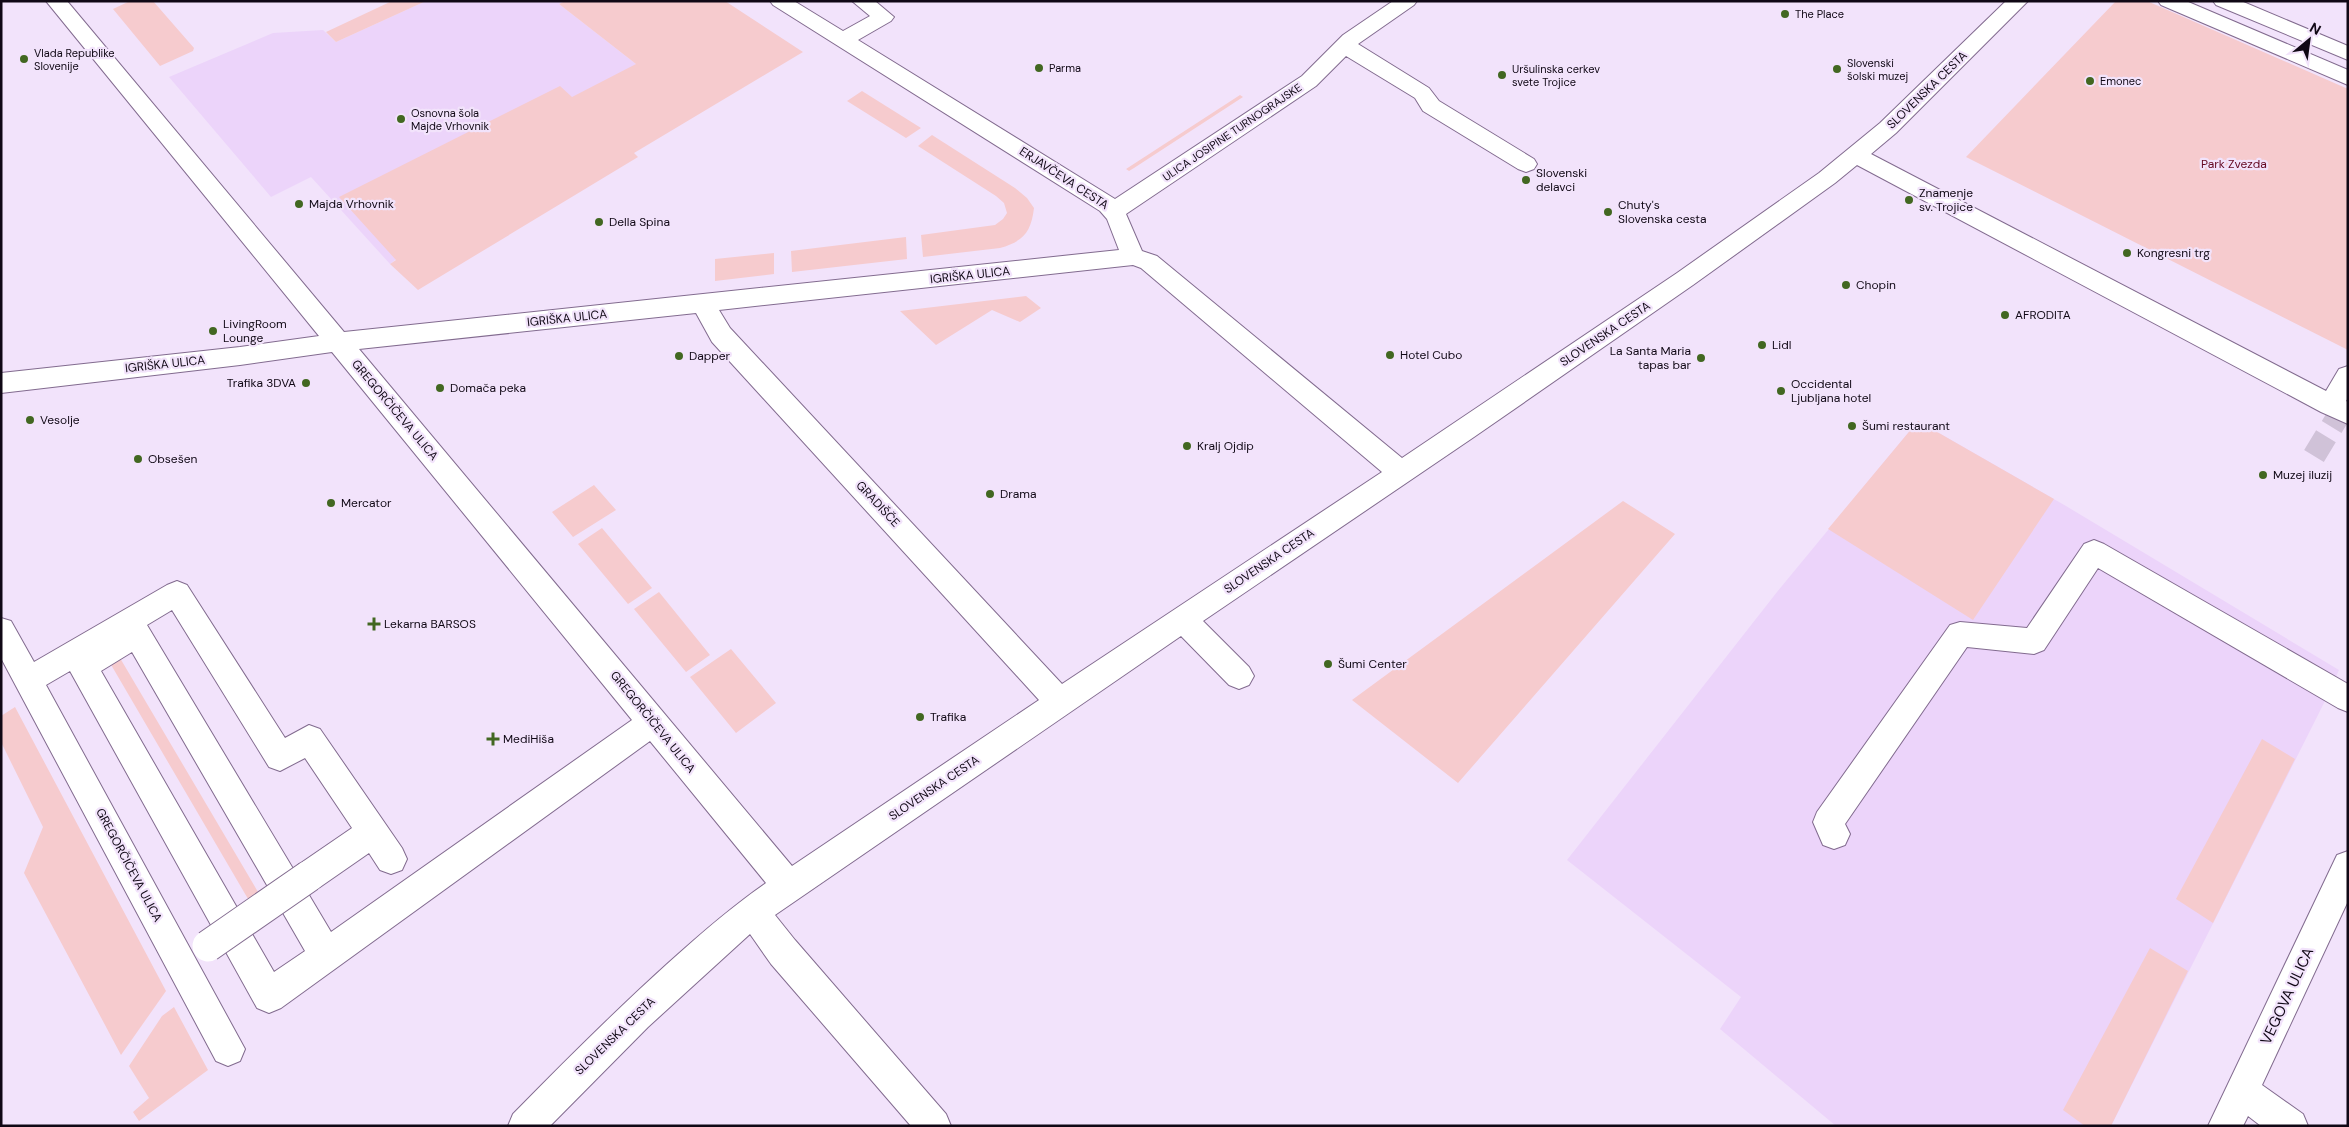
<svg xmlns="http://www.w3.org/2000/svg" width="2349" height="1127" font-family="'DM Sans',sans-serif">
<rect width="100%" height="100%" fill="#f2e3fb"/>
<path fill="#ecd4fa" d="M426 1H565L559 4 636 64 390 264 311 177 271 197 169 77 273 33 323 30 336 42Z
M1918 421 2066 506 2339 670 2323 705 2111 1126H1836L1720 1029 1741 997 1567 860 1777 592Z"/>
<path fill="#f6cbce" d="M130 1H153L194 48 193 51 160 66 113 9Z
M392 1H426L336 42 326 32Z
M565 1H725L803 52 634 153 638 157 418 290 390 264 396 260 339 197 560 86 572 97 636 64 559 4Z
M2116 1H2147L2348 89V350L1966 157Z
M862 91 921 128 906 138 847 101Z
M1240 95 1243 97 1134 168 1129 171 1126 169Z
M932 135 1015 188 1027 198 1034 208C1031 232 1024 241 1000 248L923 257 921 235 995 225 1003 219 1007 213 1004 203 996 196 918 146Z
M906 237 907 259 792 272 791 251Z
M774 253V274L715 281V259Z
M1026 296 1041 308 1020 322 992 310 936 345 900 311Z
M1918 421 2054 499 1973 620 1828 529Z
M594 485 616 510 573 537 552 512Z
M1623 501 1675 534 1458 783 1352 700Z
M602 528 652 588 628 604 578 544Z
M659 592 710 655 686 672 634 609Z
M731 649 776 703 736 733 690 677Z
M120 658 261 897 251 904 110 663Z
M15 707 166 991 121 1055 24 873 43 827 1 742V716Z
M2262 739 2295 759 2213 923 2176 899Z
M2150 948 2188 971 2111 1126H2085L2063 1110Z
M174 1007 208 1070 139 1121 133 1112 149 1098 129 1066 162 1016Z"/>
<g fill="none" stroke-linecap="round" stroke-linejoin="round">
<path stroke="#d0c2d8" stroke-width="23" stroke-dasharray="23 11" stroke-linecap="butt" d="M2314 456 2348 400"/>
<g stroke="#826b8f" stroke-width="2">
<path id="minor" d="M46 1H67L344 332 1119 250 1107 219 1100 211 773 5 770 1H794L843 31 870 16 852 1H875L894 17 891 21 858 40 1115 199 1302 76 1343 35 1393 1H1417L1414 5 1358 44 1429 88 1439 101 1534 159 1537 164 1534 169 1526 172 1518 169 1423 111 1415 98 1346 56 1316 86 1126 214 1142 251 1157 256 1402 458 1677 273 1819 173 1880 123 2006 1H2028L1896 133 1871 154 2326 391 2339 369 2348 366V398L2346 401 2348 402V424L2321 412 1857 165 1835 183 1693 285 1474 437 1203 621 1249 667 1254 676 1249 685 1239 689 1229 685 1181 636 775 915 795 940 946 1114 951 1126H911L771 964 750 934 648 1027 550 1126H508L513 1114C563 1063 613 1013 666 965 698 936 730 908 766 883L650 741 281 1008 269 1013 257 1008 70 671 46 685 245 1049 240 1061 228 1066 216 1061 1 658V618L11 621 34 662 167 585 177 581 187 585 285 738 309 725 320 729 402 848 407 859 402 870 391 874 380 870 369 853 320 887 309 892 306 890 331 932 632 720 332 352 240 365 1 393V373L240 347 319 336ZM1133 265 1141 268 1382 472 1062 684 730 328 719 310ZM696 313 712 342 1039 700 792 866 359 349ZM172 610 269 767 280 771 305 758 352 828 298 865 295 872 147 625ZM132 652 305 951 274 972 101 671Z
M2158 1H2186L2348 70V85L2161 5Z
M2213 1H2241L2348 46V60L2216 5Z
M2094 540 2104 544 2348 684V712L2338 708 2098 568 2044 650 2034 654 1967 647 1845 824 1850 834 1845 845 1834 849 1823 845 1813 822 1817 812 1950 625 1960 622 2027 628 2084 544Z
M2348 851V901L2262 1085 2303 1114 2308 1126H2261L2248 1116 2243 1126H2208L2337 855Z"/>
</g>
<use href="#minor" fill="#fff" fill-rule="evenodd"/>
<g stroke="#826b8f" stroke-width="33" stroke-linecap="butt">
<path id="minor-bridge" d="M208 946 309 876"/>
</g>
<use href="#minor-bridge" stroke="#fff" stroke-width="31"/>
</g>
<g fill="#426721" stroke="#f2e3fb" stroke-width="2">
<circle cx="1785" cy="14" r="5"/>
<circle cx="24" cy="59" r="5"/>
<circle cx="1039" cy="68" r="5"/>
<circle cx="1837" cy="69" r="5"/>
<circle cx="1502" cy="75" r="5"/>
<circle cx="2090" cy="81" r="5"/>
<circle cx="401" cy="119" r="5"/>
<circle cx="1526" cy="180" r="5"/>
<circle cx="1909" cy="200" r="5"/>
<circle cx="299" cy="204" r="5"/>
<circle cx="1608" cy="212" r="5"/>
<circle cx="599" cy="222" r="5"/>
<circle cx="2127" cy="253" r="5"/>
<circle cx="1846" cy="285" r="5"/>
<circle cx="2005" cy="315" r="5"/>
<circle cx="213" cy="331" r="5"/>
<circle cx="1762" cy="345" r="5"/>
<circle cx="1390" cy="355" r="5"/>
<circle cx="679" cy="356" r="5"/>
<circle cx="1701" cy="358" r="5"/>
<circle cx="306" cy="383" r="5"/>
<circle cx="440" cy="388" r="5"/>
<circle cx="1781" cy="391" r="5"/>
<circle cx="30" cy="420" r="5"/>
<circle cx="1852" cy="426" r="5"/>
<circle cx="1187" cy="446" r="5"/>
<circle cx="138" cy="459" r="5"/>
<circle cx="2263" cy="475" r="5"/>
<circle cx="990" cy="494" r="5"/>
<circle cx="331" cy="503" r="5"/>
<path d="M371.5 616.5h5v5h5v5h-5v5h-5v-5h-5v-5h5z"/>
<circle cx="1328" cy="664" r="5"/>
<circle cx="920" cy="717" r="5"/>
<path d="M490.5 731.5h5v5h5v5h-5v5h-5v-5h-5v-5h5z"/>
</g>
<g text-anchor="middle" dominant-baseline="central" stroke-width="4.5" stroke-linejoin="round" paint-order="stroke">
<g font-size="11" fill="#100815" stroke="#f2e3fb" text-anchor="start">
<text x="1795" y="14">The Place</text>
<text x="34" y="53">Vlada Republike<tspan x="34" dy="13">Slovenije</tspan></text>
<text x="1847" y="63">Slovenski<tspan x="1847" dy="13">šolski muzej</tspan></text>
<text x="1049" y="68">Parma</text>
<text x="1512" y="69">Uršulinska cerkev<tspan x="1512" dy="13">svete Trojice</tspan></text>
<text x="2100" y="81">Emonec</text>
<text x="411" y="113">Osnovna šola<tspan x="411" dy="13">Majde Vrhovnik</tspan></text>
</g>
<g font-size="11" fill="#100815" stroke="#f2e3fb">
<text transform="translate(1232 132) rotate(-34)">ULICA JOSIPINE TURNOGRAJSKE</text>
</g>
<g font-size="12" fill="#100815" stroke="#f2e3fb">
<text transform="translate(1927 90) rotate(-44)">SLOVENSKA CESTA</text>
<text transform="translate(1064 178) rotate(33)">ERJAVČEVA CESTA</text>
<text transform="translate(970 275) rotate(-6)">IGRIŠKA ULICA</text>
<text transform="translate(567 318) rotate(-6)">IGRIŠKA ULICA</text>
<text transform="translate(1605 334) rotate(-34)">SLOVENSKA CESTA</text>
<text transform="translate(165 364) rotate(-6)">IGRIŠKA ULICA</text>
<text transform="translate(395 410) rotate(50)">GREGORČIČEVA ULICA</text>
<text transform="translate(878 504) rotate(47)">GRADIŠČE</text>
<text transform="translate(1269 561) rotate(-34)">SLOVENSKA CESTA</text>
<text transform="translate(653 722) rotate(51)">GREGORČIČEVA ULICA</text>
<text transform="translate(934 788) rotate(-34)">SLOVENSKA CESTA</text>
<text transform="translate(129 865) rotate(62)">GREGORČIČEVA ULICA</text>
<text transform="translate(615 1036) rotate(-44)">SLOVENSKA CESTA</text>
</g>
<g font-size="12" fill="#640822" stroke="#f2e3fb">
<text x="2234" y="164">Park Zvezda</text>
</g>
<g font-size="12" fill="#100815" stroke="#f2e3fb" text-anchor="start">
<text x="1536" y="173">Slovenski<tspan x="1536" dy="14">delavci</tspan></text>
<text x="1919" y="193">Znamenje<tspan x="1919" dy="14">sv. Trojice</tspan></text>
<text x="309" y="204">Majda Vrhovnik</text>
<text x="1618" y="205">Chuty's<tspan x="1618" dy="14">Slovenska cesta</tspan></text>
<text x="609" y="222">Della Spina</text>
<text x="2137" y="253">Kongresni trg</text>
<text x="1856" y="285">Chopin</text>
<text x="2015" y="315">AFRODITA</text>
<text x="223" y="324">LivingRoom<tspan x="223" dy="14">Lounge</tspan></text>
<text x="1772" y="345">Lidl</text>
<text x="1691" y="351" text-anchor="end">La Santa Maria<tspan x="1691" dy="14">tapas bar</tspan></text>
<text x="1400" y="355">Hotel Cubo</text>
<text x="689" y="356">Dapper</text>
<text x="296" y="383" text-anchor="end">Trafika 3DVA</text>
<text x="1791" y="384">Occidental<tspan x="1791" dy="14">Ljubljana hotel</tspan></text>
<text x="450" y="388">Domača peka</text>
<text x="40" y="420">Vesolje</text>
<text x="1862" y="426">Šumi restaurant</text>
<text x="1197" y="446">Kralj Ojdip</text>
<text x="148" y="459">Obsešen</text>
<text x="2273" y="475">Muzej iluzij</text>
<text x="1000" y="494">Drama</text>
<text x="341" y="503">Mercator</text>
<text x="384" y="624">Lekarna BARSOS</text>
<text x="1338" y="664">Šumi Center</text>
<text x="930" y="717">Trafika</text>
<text x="503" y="739">MediHiša</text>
</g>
<g font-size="15" fill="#100815" stroke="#f2e3fb">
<text transform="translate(2287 996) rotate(-65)">VEGOVA ULICA</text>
</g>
</g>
<rect width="2349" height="1127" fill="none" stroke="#100815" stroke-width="5"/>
<g transform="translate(2309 40) rotate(29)" stroke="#f2e3fb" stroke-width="4" paint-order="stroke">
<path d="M0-4L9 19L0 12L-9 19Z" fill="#100815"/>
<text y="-8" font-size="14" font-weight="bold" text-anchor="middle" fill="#100815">N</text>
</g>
</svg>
